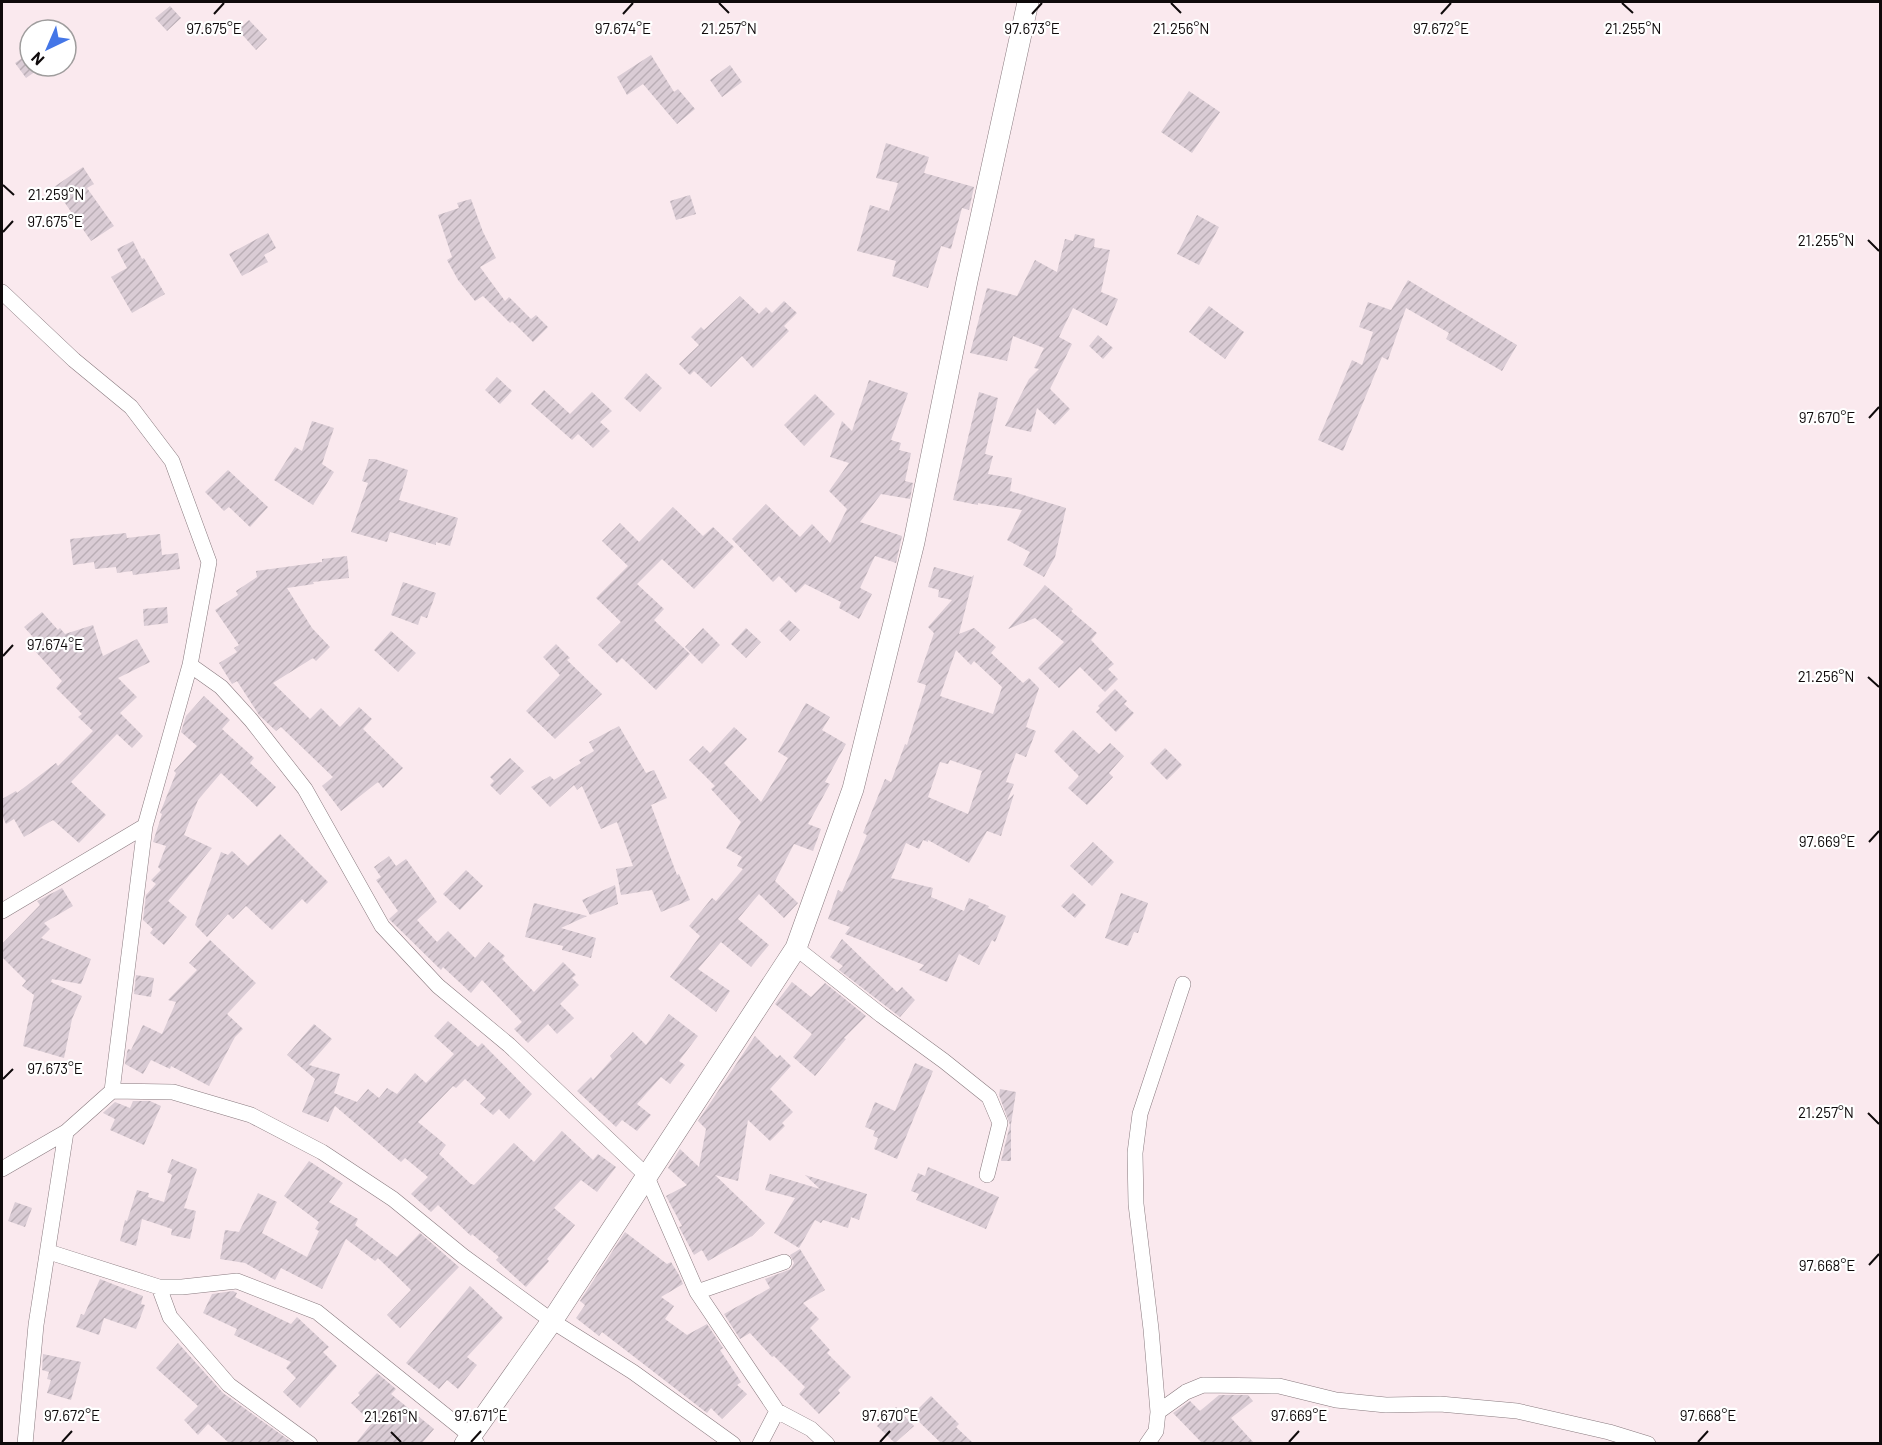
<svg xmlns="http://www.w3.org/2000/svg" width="1882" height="1445" font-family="Barlow,sans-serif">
<defs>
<pattern id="building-hatch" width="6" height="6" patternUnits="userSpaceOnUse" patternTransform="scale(1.5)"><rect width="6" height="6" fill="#daccd5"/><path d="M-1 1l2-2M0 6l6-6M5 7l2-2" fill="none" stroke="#baaeb6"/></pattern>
</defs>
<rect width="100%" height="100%" fill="#fae9ee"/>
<path fill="url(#building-hatch)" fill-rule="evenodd" d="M170 6 181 18 167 31 155 18Z
M249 20 267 39 256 50 238 30Z
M28 54 30 66H36L39 69 26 78 15 63Z
M651 55 674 92 678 89 695 109 677 124 643 84 627 95 617 77Z
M730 65 742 82 722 97 710 80Z
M1189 91 1220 112 1192 153 1161 132Z
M886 143 929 157 924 173 974 187 969 210 962 208 951 249 941 246 928 288 892 276 896 261 857 251 870 205 889 211 898 183 876 178Z
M83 167 94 184 87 188 114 226 91 241 54 187Z
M690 195 696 214 676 220 670 201Z
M471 199 483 232 496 258 480 267 505 301 509 297 531 319 536 315 548 327 533 342 512 321 510 323 483 296 475 301 458 280 447 260 452 257 438 215 459 208 457 203Z
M1197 215 1219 227 1199 265 1177 254Z
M268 233 276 248 264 255 268 262 242 276 229 254Z
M1075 234 1095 239 1094 247 1110 250 1101 292 1118 299 1107 326 1073 308 1059 337 1072 344 1050 389 1070 409 1055 425 1037 408 1031 432 1005 426 1029 379 1039 369 1034 368 1044 348 1013 336 1007 361 970 353 987 288 1017 296 1035 260 1057 272 1065 239 1073 241Z
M133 241 142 259 144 258 165 294 132 313 111 277 127 268 117 249Z
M1408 280 1517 345 1502 371 1446 339 1449 333 1406 308 1388 360 1382 357 1343 451 1318 440 1352 360 1362 365 1373 332 1359 327 1368 302 1391 310Z
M740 296 759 314 766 307 772 313 784 301 797 313 784 326 789 331 753 368 742 356 711 387 694 371 690 375 679 364 699 345 691 337 701 327 704 330Z
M1209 306 1244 332 1225 359 1189 332Z
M1098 335 1113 348 1103 359 1089 346Z
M646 373 662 388 640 412 624 398Z
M497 377 512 391 500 404 485 390Z
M869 380 908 393 891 440 901 443 899 450 911 453 905 481 913 483 910 499 881 494 860 522 902 536 896 563 875 556 860 588 872 594 859 619 839 608 841 602 805 584 796 593 779 576 773 582 732 539 766 504 800 537 812 524 830 543 847 509 829 491 849 463 830 457 842 421 852 431Z
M544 390 570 414 592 392 612 411 600 422 610 431 593 448 578 434 572 440 531 404Z
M979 392 998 398 985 454 993 456 988 474 1012 478 1010 491 1066 508 1055 557 1044 577 1023 565 1030 552 1007 540 1022 510 978 503V505L953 500Z
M815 394 835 414 804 446 784 425Z
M312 421 334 428 322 464 334 472 313 505 274 480 295 447 302 451Z
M369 459H375L408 470 399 500 458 518 450 546 436 542V545L390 532 387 542 351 532 368 483 362 481Z
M228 470 268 507 250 527 229 507 224 511 205 492Z
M673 507 703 536 713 527 734 547 694 589 662 559 637 584 664 609 654 620 690 654 656 690 622 658 617 663 598 645 621 622 596 598 628 566 602 541 620 523 639 542Z
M126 533 127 538 160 534 162 555 178 553 180 569 133 575 132 571 117 573 116 567 95 569 94 562 73 565 70 539Z
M347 556 349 578 313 582 314 584 287 588 312 628 330 647 316 661 313 658 273 683 310 719 321 708 340 727 359 707 372 719 363 729 403 768 383 788 378 782 341 811 322 786 333 777 281 727 276 731 259 715 237 681 232 684 219 663 237 652 234 648 239 645 215 610 238 595 236 591 257 577 256 571 322 562V559Z
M934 567 972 577 974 575 959 634 974 628 996 647 991 653 1023 683 1029 678 1039 688 1026 727 1036 731 1026 757 1016 753 1006 782 1014 784 1007 801 1014 794 1001 836 987 831 969 863 928 840V842L923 840 919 849 906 843 891 878 933 888 931 897 964 911 969 898 989 906 988 908 1006 916 995 942 992 940 979 965 959 954 947 982 919 970 924 965 845 934 850 927 828 919 838 890 842 892 867 835 863 833 885 779 891 782 905 744 907 745 926 685 917 682 934 633 928 627 952 600 938 597 939 590 928 587ZM956 650 971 665 974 661 1002 687 993 714 940 696ZM950 760 982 771 968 814 928 797 940 762 948 764Z
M403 582 436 593 427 618 421 616 418 625 391 615Z
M1045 585 1073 609 1071 611 1097 633 1091 640 1114 664 1108 669 1118 679 1105 692 1080 667 1059 688 1038 668 1064 642 1035 618 1008 629Z
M167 607 168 623 144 626 143 609Z
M42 612 58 630 60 628 65 634 93 625 103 656 137 639 150 662 118 678 137 697 120 713 143 736 132 748 117 734 71 782 106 815 79 843 53 820 24 837 14 819 6 824 2 815V799L16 791 17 793 56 763 58 766 93 731 78 717 82 714 56 688 62 681 35 651 41 646 24 627Z
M789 620 800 630 790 641 779 630Z
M703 628 720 645 702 664 685 647Z
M746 628 761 642 746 658 731 644Z
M391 631 416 653 398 672 374 650Z
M556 644 570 658 567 660 602 694 555 739 526 711 560 675 543 657Z
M1115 689 1127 701 1124 704 1134 713 1116 732 1096 712 1100 708 1098 706Z
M204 696 230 720 222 729 254 758 250 763 276 787 257 807 221 773 198 800 184 835 212 848 168 901 187 917 164 945 150 933 153 929 143 920 146 895 156 884 151 880 161 870 158 867 166 846 153 842 162 814 160 813 176 773 174 771 197 746 181 732 186 716Z
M806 703 830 717 822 730 846 744 825 782 830 784 808 824 821 829 813 851 794 844 775 881 798 903 784 918 759 894 738 919 769 945 751 967 721 942 698 969 730 991 716 1012 670 977 700 936 689 926 712 898 716 901 743 869 737 866 742 857 726 848 741 822 711 789 715 786 689 760 703 746 710 753 734 727 747 739 724 763 761 802 788 758 778 752Z
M619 726 646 773 654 770 667 798 651 805 677 875 679 874 690 900 661 912 652 890 621 895 616 869 633 866 617 822 601 829 582 786 577 790 574 785 550 807 531 787 550 776 554 780 581 763 579 760 594 751 589 742Z
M1073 730 1099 754 1110 743 1124 756 1109 773 1113 777 1087 805 1068 788 1079 776 1054 751Z
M1165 748 1182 765 1167 780 1150 763Z
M510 758 524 771 500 795 490 785 494 781 490 777Z
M280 834 328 882 307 904 302 899 272 930 246 906 233 919 228 914 207 937 195 925 221 852 228 855 232 851 248 866Z
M1093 842 1114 862 1092 886 1070 866Z
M389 856 396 866 406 859 437 902 417 920 437 942 448 931 475 958 489 942 505 956 502 959 534 992 563 962 576 975 572 978 579 985 560 1004 574 1018 557 1034 548 1024 528 1043 514 1029 522 1022 482 980 471 993 443 967 441 970 389 919 398 911 376 880 381 877 374 867Z
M466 870 483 886 460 910 443 894Z
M615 885 618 904 590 915 582 900Z
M62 888 73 906 44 923 50 929 41 938 91 959 81 984 52 979 51 982 82 996 72 1019 64 1058 23 1046 34 995 22 986 26 981 2 957V944L40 905 37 901Z
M1073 893 1086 905 1075 918 1061 906Z
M1121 893 1148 903 1138 933 1134 932 1128 946 1105 938Z
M534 903 587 916 561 928 596 938 591 958 562 950 563 946 525 937Z
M842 939 897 992 902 987 915 1000 900 1017 839 970 843 966 830 957Z
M210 940 256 983 227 1014 243 1029 235 1037 209 1086 171 1066 170 1069 151 1060 143 1074 125 1064 127 1052 128 1049 131 1050 143 1025 162 1034 176 1002 168 1000 197 970 189 963Z
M136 975 154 978 151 997 134 994Z
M792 982 811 997 825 983 866 1016 844 1038 846 1039 815 1076 793 1057 812 1034 775 1004Z
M669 1014 698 1036 679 1061 685 1065 670 1084 661 1077 637 1104 651 1115 637 1131 622 1120 616 1127 577 1091 591 1077 593 1080 612 1059 610 1056 633 1032 646 1045Z
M448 1021 478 1047 482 1043 532 1094 509 1119 499 1109 493 1115 480 1104 486 1098 465 1079 456 1088 453 1086 418 1122 446 1145 439 1154 471 1184 474 1185 514 1143 534 1162 562 1131 593 1160 598 1154 616 1167 597 1192 581 1180 554 1208 575 1225 547 1259 549 1261 526 1287 496 1260 499 1257 472 1234 471 1236 438 1205 431 1212 411 1194 428 1177 405 1158 401 1162 335 1106 328 1122 302 1112 315 1079 287 1055 314 1024 332 1039 309 1065 340 1074 334 1093 357 1102 368 1089 379 1098 387 1088 397 1094 415 1073 426 1083 454 1054 434 1036Z
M755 1036 777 1058 780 1055 791 1066 770 1089 793 1112 782 1123 785 1126 770 1141 748 1120 738 1181 715 1175 765 1223 752 1236 708 1261 702 1250 694 1255 679 1227 682 1226 666 1196 687 1185 668 1168 680 1149 699 1167 706 1129 698 1121Z
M915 1063 933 1071 897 1159 874 1149 878 1138 873 1136 875 1131 865 1127 875 1102 895 1111Z
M1000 1089 1016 1092 1011 1124V1161H1001L1010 1125 999 1095Z
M133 1101H150L161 1106 144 1145 110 1130 115 1119 103 1113 115 1102 130 1108Z
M172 1159 197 1169 184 1208 196 1211 190 1239 171 1235 172 1229 142 1219 136 1246 120 1241 125 1220 127 1221 137 1190 149 1193 148 1197 164 1202 172 1175 167 1172Z
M309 1161 343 1183 329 1202 358 1219 355 1225 397 1257 420 1233 459 1267 400 1328 387 1315 411 1290 378 1258 375 1261 346 1239 322 1289 281 1268 275 1280 245 1263 220 1259 225 1230 239 1232 258 1193 277 1202 262 1233 307 1257 319 1231 315 1229 319 1222 284 1196Z
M928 1167 999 1197 986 1229 916 1200 919 1194 911 1191 918 1173 925 1176Z
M770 1174 820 1189 805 1175 867 1194 859 1220 851 1217 848 1228 823 1220 821 1223 815 1220 799 1248 774 1233 795 1198 765 1190Z
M15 1202 32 1208 25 1227 8 1221Z
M625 1232 667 1264 671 1262 679 1275 683 1284 661 1297 674 1306 665 1319 687 1335 707 1324 723 1348 720 1350 741 1382 737 1385 747 1394 722 1419 711 1408 707 1413 602 1332 599 1336 576 1318 585 1305 580 1301Z
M800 1249 825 1290 803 1303 819 1319 810 1328 830 1350 827 1353 851 1377 838 1390 840 1393 819 1414 799 1394 805 1387 774 1356 772 1357 750 1333 740 1339 724 1314 770 1288 765 1279 791 1269 794 1263 790 1255Z
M100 1279 143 1296 141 1304 145 1305 136 1329 104 1318 99 1335 76 1327 81 1314 84 1315Z
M470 1286 503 1318 467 1357 477 1365 458 1389 447 1380 439 1389 406 1363Z
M233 1291 237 1293 235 1297 291 1324 297 1317 329 1347 323 1352 337 1366 300 1408 283 1392 296 1378 286 1368 291 1362 234 1335 237 1329 203 1313 212 1294Z
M178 1343 223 1393 293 1443H229L208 1424 198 1435 184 1420 198 1406 156 1368Z
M43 1354 81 1362 71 1400 47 1393 51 1380 47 1379 49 1372 42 1370Z
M377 1373 396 1389 391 1394 434 1429 422 1443H356L372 1423 351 1403 360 1395 358 1393Z
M1219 1395H1248L1253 1401 1231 1418 1254 1443H1202L1173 1413 1190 1401 1200 1411Z
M931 1396 959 1424 956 1427 973 1443H941L912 1415Z
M896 1407 914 1426 895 1443 877 1426Z"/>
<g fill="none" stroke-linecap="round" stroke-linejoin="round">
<g stroke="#897a7f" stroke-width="16">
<path id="street" d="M2 292 74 360 131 407 172 461 209 562 190 665 221 687 251 720 305 789 382 926 438 986 509 1045 646 1175 697 1292 777 1411 760 1444
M2 911 145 826
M796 948 881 1015 944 1061 989 1097 1000 1123 987 1175
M112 1091 173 1092 251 1115 322 1152 393 1199 463 1256 552 1321 633 1372 733 1444
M2 1169 66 1132
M49 1252 159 1287H182L237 1281 317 1312 471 1436 477 1444
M159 1287 170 1317 229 1385 310 1444
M697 1292 784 1262
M777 1411 811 1429 827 1444
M1158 1412 1186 1392 1203 1385 1279 1386 1336 1400 1386 1405 1440 1404 1517 1411 1609 1432 1648 1444
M25 1444 36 1325 66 1132 112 1091 145 826 190 665
M1147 1444 1156 1431 1158 1412 1151 1329 1136 1204 1135 1153 1140 1114 1183 984"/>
</g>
<g stroke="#897a7f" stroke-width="22">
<path id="secondary" d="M465 1444 552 1321 796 948 853 789 914 542 967 281 1028 2"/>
</g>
<use href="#street" stroke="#fff" stroke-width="15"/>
<use href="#secondary" stroke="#fff" stroke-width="21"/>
</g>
<path fill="none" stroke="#0f0a0b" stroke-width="2" d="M719 3 729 13M1171 3 1181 13M1622 3 1633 13M214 14 224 3M623 14 633 3M1032 14 1042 3M1441 14 1451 3M3 185 14 195M3 232 13 221M1868 240 1879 251M1869 418 1879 407M3 656 13 645M1868 677 1879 687M1869 842 1879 831M3 1079 13 1069M1868 1113 1879 1124M1869 1265 1879 1254M391 1432 401 1442M62 1442 72 1431M471 1442 481 1431M880 1442 890 1431M1289 1442 1299 1431M1698 1442 1708 1431"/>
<g font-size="15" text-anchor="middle" fill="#0f0a0b" stroke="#fff" stroke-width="4.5" stroke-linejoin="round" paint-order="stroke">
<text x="729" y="34">21.257°N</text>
<text x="1633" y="34">21.255°N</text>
<text x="1181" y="34">21.256°N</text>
<text x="214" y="34">97.675°E</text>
<text x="623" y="34">97.674°E</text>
<text x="1032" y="34">97.673°E</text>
<text x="1441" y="34">97.672°E</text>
<text x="56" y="200">21.259°N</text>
<text x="55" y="227">97.675°E</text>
<text x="1826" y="246">21.255°N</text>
<text x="1827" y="423">97.670°E</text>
<text x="55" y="650">97.674°E</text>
<text x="1826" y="682">21.256°N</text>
<text x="1827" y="847">97.669°E</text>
<text x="55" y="1074">97.673°E</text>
<text x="1826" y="1118">21.257°N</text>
<text x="1827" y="1271">97.668°E</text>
<text x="72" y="1421">97.672°E</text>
<text x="481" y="1421">97.671°E</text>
<text x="890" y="1421">97.670°E</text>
<text x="1299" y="1421">97.669°E</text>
<text x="1708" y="1421">97.668°E</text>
<text x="391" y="1422">21.261°N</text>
</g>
<rect width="1882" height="1445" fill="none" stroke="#0f0a0b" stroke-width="6"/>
<g transform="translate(48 48) rotate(224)"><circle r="28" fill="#ffffff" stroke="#9f9d9d" stroke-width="1.5"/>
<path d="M0-4.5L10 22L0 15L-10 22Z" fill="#4476e7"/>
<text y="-9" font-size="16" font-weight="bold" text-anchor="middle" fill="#0f0a0b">N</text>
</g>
</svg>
